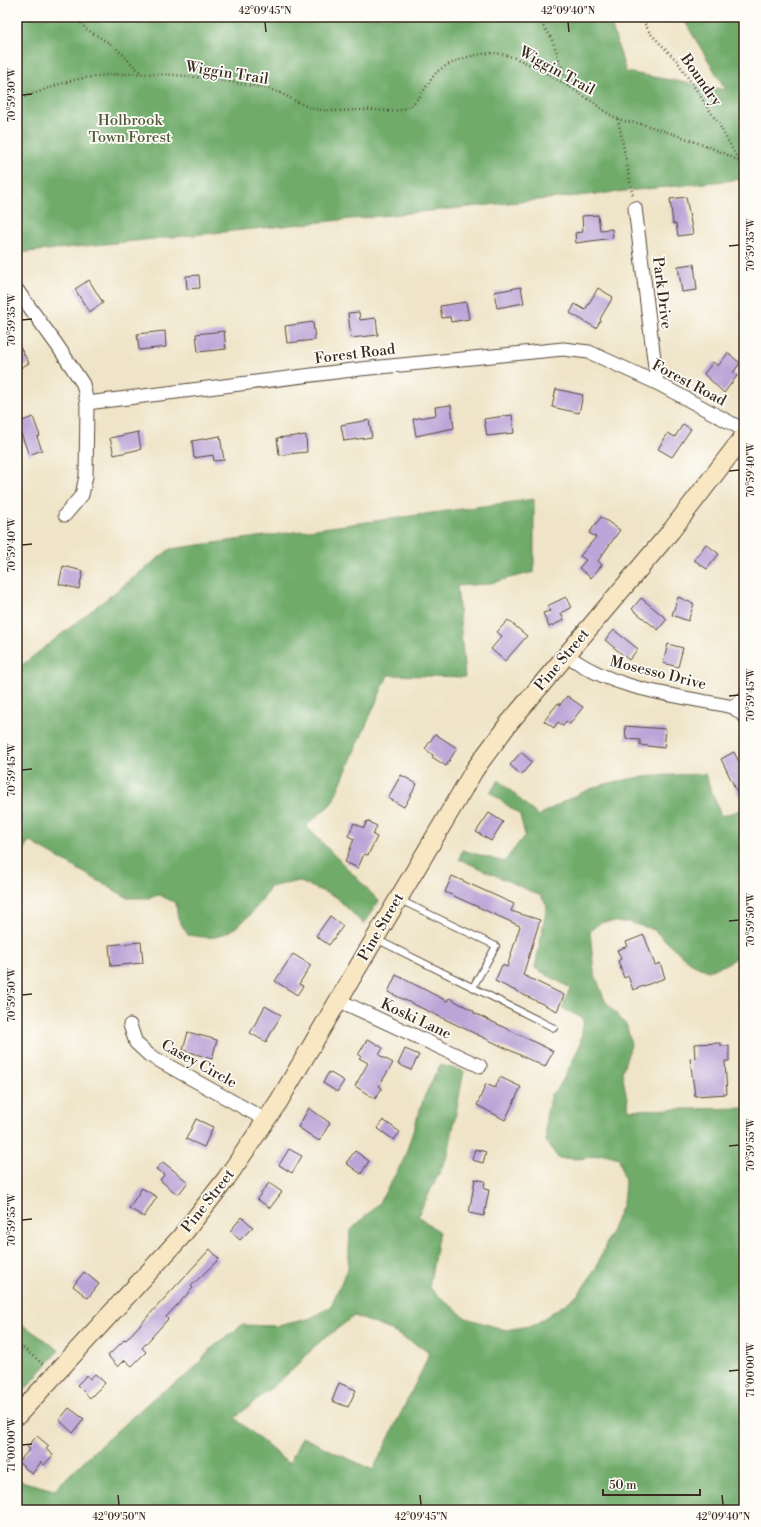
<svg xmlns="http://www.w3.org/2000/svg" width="761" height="1527" viewBox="0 0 761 1527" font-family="'Libre Bodoni',serif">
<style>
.forest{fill:#6fab6b;stroke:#556a44;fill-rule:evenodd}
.building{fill:#bba4d7}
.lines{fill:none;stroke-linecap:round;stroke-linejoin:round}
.lane-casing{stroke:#564637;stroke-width:8}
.street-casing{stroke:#564637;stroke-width:15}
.secondary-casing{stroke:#564637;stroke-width:20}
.path{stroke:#564637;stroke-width:2.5;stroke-dasharray:1 3;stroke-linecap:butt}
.lane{stroke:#fff;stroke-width:6}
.street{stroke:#fff;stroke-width:13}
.secondary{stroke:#f9e7c3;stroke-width:18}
.ticks{fill:none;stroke:#3b2a1e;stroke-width:1.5}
.labels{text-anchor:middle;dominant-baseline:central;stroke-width:3.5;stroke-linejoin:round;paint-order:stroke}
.street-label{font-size:15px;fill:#3b2a1e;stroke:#fdfcf7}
.park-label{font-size:15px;fill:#53593a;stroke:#fdfcf7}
.neatline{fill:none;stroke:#3b2a1e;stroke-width:1.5}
.ticks-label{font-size:10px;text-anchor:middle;fill:#3b2a1e}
</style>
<rect width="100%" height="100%" fill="#fdfcf7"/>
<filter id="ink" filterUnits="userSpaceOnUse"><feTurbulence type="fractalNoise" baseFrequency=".025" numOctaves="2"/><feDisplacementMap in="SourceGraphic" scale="8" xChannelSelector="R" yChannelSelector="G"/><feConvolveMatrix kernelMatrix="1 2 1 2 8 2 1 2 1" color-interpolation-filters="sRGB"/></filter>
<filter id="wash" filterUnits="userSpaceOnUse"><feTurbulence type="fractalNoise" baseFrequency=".012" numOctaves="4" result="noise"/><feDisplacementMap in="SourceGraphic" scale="16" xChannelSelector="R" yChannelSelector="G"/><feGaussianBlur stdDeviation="0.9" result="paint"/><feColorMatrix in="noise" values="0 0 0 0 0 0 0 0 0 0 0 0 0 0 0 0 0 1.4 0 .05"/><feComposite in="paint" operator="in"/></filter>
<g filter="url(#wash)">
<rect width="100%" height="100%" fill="#efe4c7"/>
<g class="forest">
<path d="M17,17H609L626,72L726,90L682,17H744V179L17,253Z"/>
<path d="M534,499V572L486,584L457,586L465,677L388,675L332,803L306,826L379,901L363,924L336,897L298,881L270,887C258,907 242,928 219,936C211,939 196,936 188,935L178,919L176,903L159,895L149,898H128L29,841L17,863V669L170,549Z"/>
<path d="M705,774L721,816L744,809V952L725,965L708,971L689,962L654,930L629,922H601L590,931L594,972L605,1001L627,1026L631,1045L622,1072L629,1110L744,1108V1510H17V1480L54,1490L94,1451L156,1396L189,1374L212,1348L242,1325L278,1326L311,1318L331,1306L348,1267L350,1231L379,1203L404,1159L424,1097L440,1065L464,1071L448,1155L418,1216L439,1232L429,1288L466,1318L506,1330L534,1325L578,1295L596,1268L623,1203L625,1182L619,1158L604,1154L579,1159L558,1158L546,1141V1117L551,1094L557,1090L564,1078L580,1045L584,1019L562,1008L570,988L535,968L547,906L541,896L459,859L462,850L504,862L525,835L520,815L490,792L499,780L538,816C561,803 584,789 610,783C640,775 674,775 705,774ZM354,1316L386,1328L429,1352L424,1366L373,1470L302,1437L289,1464L235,1418L296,1367L315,1346Z"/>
<path d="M17,1321L59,1350L17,1399Z"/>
</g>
<g id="blocks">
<g class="building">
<path d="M686,197L693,234L678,236L676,224H673L670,199Z"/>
<path d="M598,215L600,230L612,229L613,238L576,243L575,233L583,232L582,216Z"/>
<path d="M694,264L697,290L682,292L678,266Z"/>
<path d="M199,275L200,288L187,289L186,276Z"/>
<path d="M89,280L103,303L89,312L75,289Z"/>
<path d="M521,287L524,303L497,308L494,292Z"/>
<path d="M598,288L613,297L600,319L601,320L596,328L570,313L575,304L585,310Z"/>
<path d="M466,302L469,319L451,322L450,317L442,318L440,306Z"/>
<path d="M359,312L360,320L376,318L378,335L351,338L348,313Z"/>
<path d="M313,322L315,340L287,343L285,326Z"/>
<path d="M165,331L166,347L139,350L137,334Z"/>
<path d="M224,331L226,349L198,352L196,334Z"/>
<path d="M17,342L29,363L17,370Z"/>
<path d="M728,353L740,363L733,373L737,376L724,393L704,374L713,362L718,366Z"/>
<path d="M556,389L583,395L579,413L552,407Z"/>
<path d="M451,405L454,428L416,436L413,419L436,415L435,407Z"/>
<path d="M512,415L514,433L487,436L484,419Z"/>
<path d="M33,417L40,436L37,437L42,450L29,455L17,423Z"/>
<path d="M369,420L372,437L344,441L341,425Z"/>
<path d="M683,424L691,429L672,457L658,449L668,433L675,437Z"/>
<path d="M138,432L141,449L114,455L110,438Z"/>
<path d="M306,435L307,452L279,455L277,438Z"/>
<path d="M220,436L224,460L214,461L213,455L194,458L192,441Z"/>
<path d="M601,517L620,530L598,561L602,565L591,578L579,568L586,560L580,556L596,537L589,533Z"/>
<path d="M706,544L719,554L707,569L694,560Z"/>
<path d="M63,566L83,571L79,589L59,584Z"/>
<path d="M566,597L571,608L561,613L564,620L549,627L543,613L550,611L547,606Z"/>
<path d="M678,597L694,604L688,621L672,615Z"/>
<path d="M641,598L667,619L658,630L632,609Z"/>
<path d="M508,620L527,636L505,661L491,649L502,636L497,632Z"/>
<path d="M614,630L638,649L629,660L605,640Z"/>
<path d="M668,644L683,648L678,667L663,663Z"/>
<path d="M567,696L583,707L570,724L566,721L563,726L558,722L554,728L544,721L558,703L560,705Z"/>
<path d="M625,726L666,729L664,748L640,745V740L626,739Z"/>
<path d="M435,734L457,748L446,766L432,757L433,755L425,749Z"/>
<path d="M521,752L532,762L521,775L510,765Z"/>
<path d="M734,752L740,764L744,763V806L721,759Z"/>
<path d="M401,775L417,784L404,807L388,798Z"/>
<path d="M489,813L503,822L491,841L476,832Z"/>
<path d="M367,821L377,826L373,835L377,837L368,855L364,854L358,868L345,862L354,839L348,836L354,823L364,828Z"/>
<path d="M452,876L514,904L511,911L540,920L523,975L564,995L557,1011L495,981L502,965L507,967L520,926L445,892Z"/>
<path d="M330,916L343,926L329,945L316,936Z"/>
<path d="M644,935L655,965L660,963L665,978L633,990L628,976L624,978L618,961L621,959L617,950L628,946L626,942Z"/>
<path d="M141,942L143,963L111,966L109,945Z"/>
<path d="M293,954L311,965L299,984L303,986L297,995L275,981Z"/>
<path d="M396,975L447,1001L449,998L474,1011V1013L553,1051L545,1067L388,992Z"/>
<path d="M265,1006L281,1015L266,1042L250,1033Z"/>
<path d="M188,1032L217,1040L212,1059L183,1050Z"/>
<path d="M367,1040H370L383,1048L379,1055L393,1063L379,1086L382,1088L375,1099L355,1086L368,1063L359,1058L361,1056L358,1055Z"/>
<path d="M721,1043V1046H729V1061H725L727,1094L695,1096L690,1059L695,1058L694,1044Z"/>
<path d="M405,1049L419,1055L411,1070L398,1064Z"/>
<path d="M329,1072L344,1081L337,1092L323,1083Z"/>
<path d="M500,1077L521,1087L505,1120L477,1105L486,1084L495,1088Z"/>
<path d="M309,1108L330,1123L319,1141L298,1127Z"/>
<path d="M196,1119L213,1127L204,1147L186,1139Z"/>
<path d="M383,1120L400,1132L394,1140L377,1128Z"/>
<path d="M289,1149L302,1156L292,1173L279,1165Z"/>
<path d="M475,1149L486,1152L483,1163L472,1160Z"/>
<path d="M355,1151L369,1161L361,1174L346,1163Z"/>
<path d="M163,1162L188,1182L178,1195L160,1180L164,1175L156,1169Z"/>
<path d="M475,1179L485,1181L484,1189L489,1190L484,1216L469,1213Z"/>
<path d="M269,1183L282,1192L270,1208L257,1199Z"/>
<path d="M142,1188L157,1197L144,1217L129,1208Z"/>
<path d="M242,1217L253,1227L240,1240L230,1231Z"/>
<path d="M210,1249L219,1259L191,1286L193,1288L166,1317L168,1319L142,1348L146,1352L132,1366L125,1360L118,1367L108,1356L125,1339L126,1340Z"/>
<path d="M84,1272L99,1284L88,1298L73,1286Z"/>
<path d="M95,1374L105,1383L90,1398L77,1385L87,1375L90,1379Z"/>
<path d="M339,1383L356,1390L348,1407L332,1401Z"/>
<path d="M69,1408L84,1419L73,1433L59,1420Z"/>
<path d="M37,1436L49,1446L46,1449L53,1455L44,1465L41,1462L32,1474L18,1462L30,1449L27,1447Z"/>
</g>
</g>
</g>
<g filter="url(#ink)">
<use href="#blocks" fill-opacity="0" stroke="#564637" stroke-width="1"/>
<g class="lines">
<defs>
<g id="lane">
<path d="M400,900L496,946L473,987"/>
<path d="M376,939L554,1028"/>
</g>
<g id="street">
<path d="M635,208L657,383"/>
<path d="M17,290L57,345L83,384L87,403L360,369L563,349L589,352L657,383L744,430"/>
<path d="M65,515L82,495L86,476L87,403"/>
<path d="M567,655C614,691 677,695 733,707L744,716"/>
<path d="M733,707L744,698"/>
<path d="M338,1000L480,1066"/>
<path d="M130,1025L136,1043L149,1055L266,1120"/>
</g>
<path id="secondary" d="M17,1416L180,1238L226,1179L279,1101L475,769L509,723L671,531L744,436"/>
</defs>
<use href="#lane" class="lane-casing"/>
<use href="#street" class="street-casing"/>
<use href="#secondary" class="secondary-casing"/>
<g class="path">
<path d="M76,17L86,29L114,46L140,72"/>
<path d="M536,17L551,37L569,86"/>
<path d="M641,17L650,33L677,61L718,123L738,159"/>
<path d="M17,99C40,93 61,81 85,78C144,68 206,77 265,88C280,91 294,101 308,107C329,114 353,109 375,110C381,110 388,112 394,111C418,109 423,88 436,73C446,62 480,52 495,53C522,55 569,87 593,102C601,108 610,116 619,119C625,122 632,122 638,123C660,129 730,152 744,165"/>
<path d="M618,119L633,196"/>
<path d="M17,1343L44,1365"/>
</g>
<use href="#lane" class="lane"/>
<use href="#street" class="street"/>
<use href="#secondary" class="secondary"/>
</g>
</g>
<path class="ticks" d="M265,22L266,32M568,22L569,32M22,95L32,94M729,246L739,245M22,320L32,319M729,471L739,470M22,545L32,544M729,696L739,695M22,770L32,769M729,921L739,920M22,995L32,994M729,1146L739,1145M22,1220L32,1219M729,1371L739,1370M22,1445L32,1444M118,1495L119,1505M420,1495L421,1505M722,1495L723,1505"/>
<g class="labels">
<g class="street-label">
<text transform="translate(557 71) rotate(29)">Wiggin Trail</text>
<text transform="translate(227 73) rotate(9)">Wiggin Trail</text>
<text transform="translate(701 80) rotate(55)">Boundry</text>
<text transform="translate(662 293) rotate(83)">Park Drive</text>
<text transform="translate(355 354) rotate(-7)">Forest Road</text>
<text transform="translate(689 383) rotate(28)">Forest Road</text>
<text transform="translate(562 660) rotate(-50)">Pine Street</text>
<text transform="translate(658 673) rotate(14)">Mosesso Drive</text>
<text transform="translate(381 927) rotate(-60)">Pine Street</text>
<text transform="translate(416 1019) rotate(25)">Koski Lane</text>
<text transform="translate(199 1064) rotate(29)">Casey Circle</text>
<text transform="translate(208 1201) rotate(-52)">Pine Street</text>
</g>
<g class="park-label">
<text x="130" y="120">Holbrook<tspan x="130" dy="17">Town Forest</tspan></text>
</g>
</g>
<rect width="761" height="1527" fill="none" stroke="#fdfcf7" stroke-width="44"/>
<path d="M603 1489v6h97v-6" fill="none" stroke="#3b2a1e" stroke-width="2"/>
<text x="609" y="1489" font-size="12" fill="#3b2a1e" stroke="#fdfcf7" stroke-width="3" paint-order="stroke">50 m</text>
<rect x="22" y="22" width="717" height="1483" class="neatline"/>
<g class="ticks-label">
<text x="265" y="14">42°09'45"N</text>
<text x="568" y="14">42°09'40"N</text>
<text transform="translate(11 95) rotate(-90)" y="4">70°59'30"W</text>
<text transform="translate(750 245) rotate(-90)" y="4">70°59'35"W</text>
<text transform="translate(11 320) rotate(-90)" y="4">70°59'35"W</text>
<text transform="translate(750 470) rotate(-90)" y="4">70°59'40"W</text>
<text transform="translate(11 545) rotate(-90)" y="4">70°59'40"W</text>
<text transform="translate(750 695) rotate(-90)" y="4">70°59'45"W</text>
<text transform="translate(11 770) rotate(-90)" y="4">70°59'45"W</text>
<text transform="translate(750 920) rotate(-90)" y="4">70°59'50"W</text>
<text transform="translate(11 995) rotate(-90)" y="4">70°59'50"W</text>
<text transform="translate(750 1145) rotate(-90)" y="4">70°59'55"W</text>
<text transform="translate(11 1220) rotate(-90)" y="4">70°59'55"W</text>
<text transform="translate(750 1370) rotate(-90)" y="4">71°00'00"W</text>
<text transform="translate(11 1445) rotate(-90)" y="4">71°00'00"W</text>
<text x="119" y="1520">42°09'50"N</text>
<text x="421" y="1520">42°09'45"N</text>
<text x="723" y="1520">42°09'40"N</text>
</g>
</svg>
